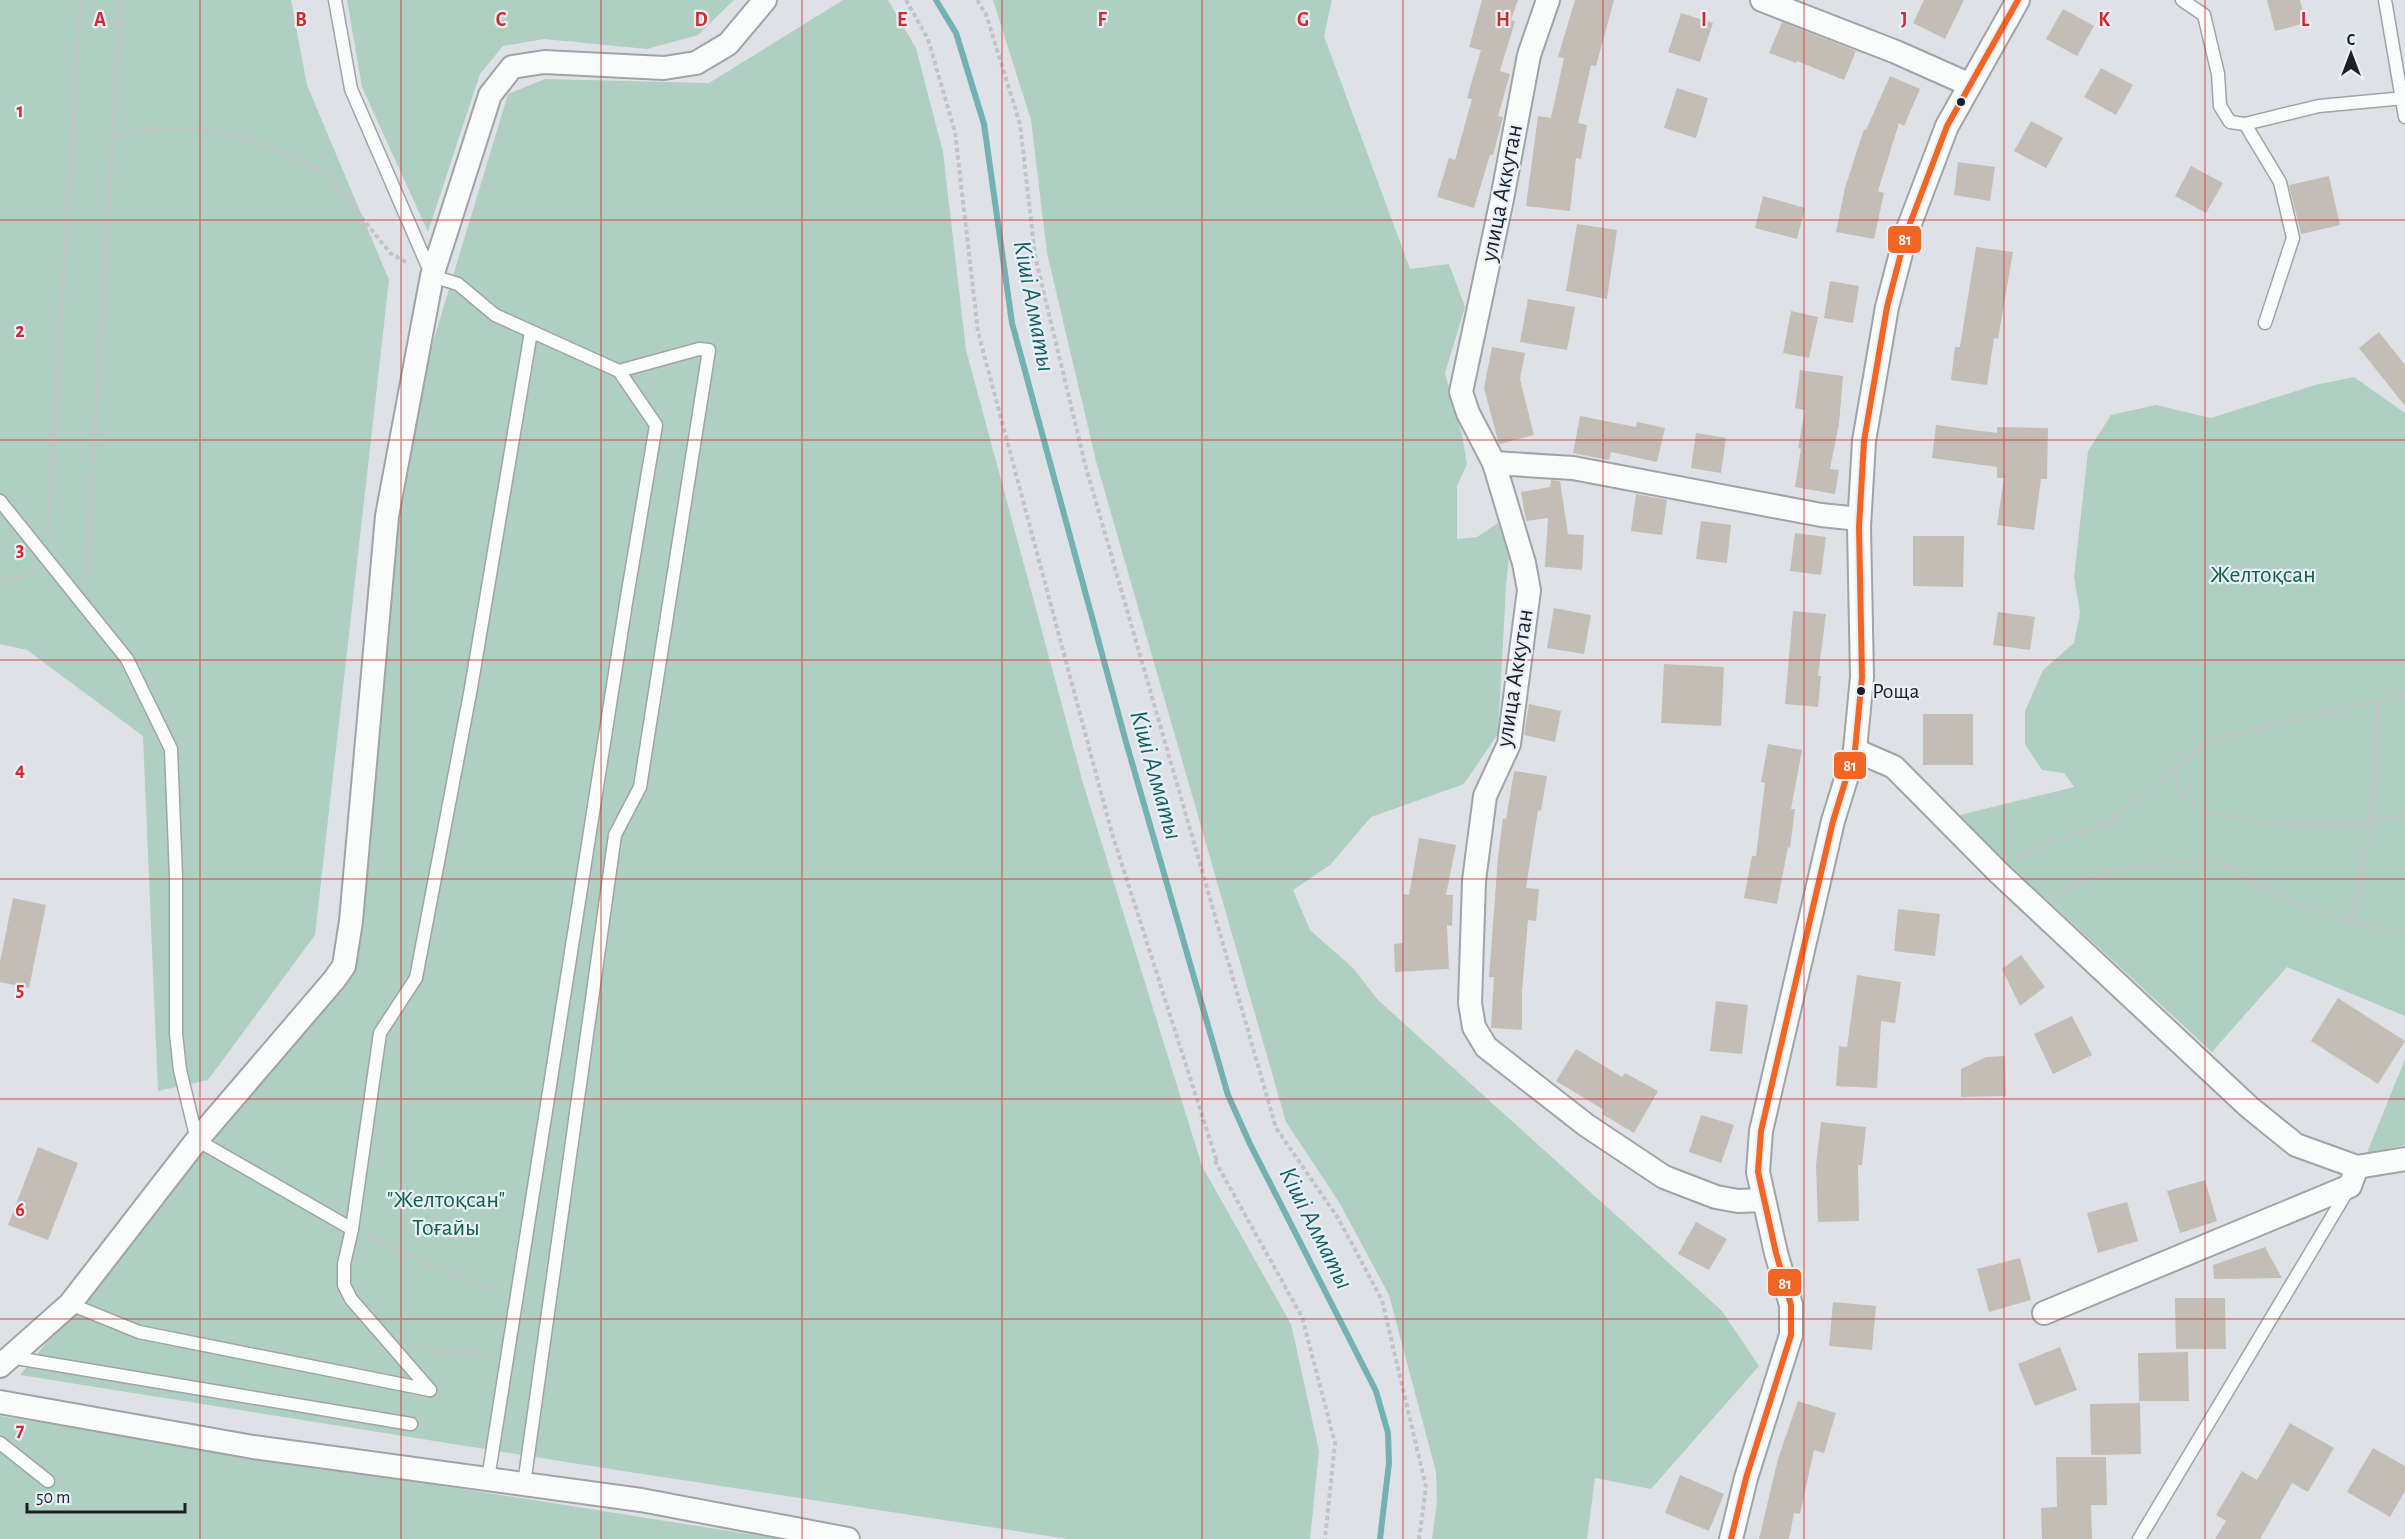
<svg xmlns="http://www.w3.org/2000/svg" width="2405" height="1539" viewBox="0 0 2405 1539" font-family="'Alegreya Sans',sans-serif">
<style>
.green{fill:#afcfc2}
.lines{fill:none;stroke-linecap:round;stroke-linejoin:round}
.stream{stroke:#74b1b2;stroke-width:6}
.building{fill:#c3bdb6}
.lane-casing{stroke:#a0a3a7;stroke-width:15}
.street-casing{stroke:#a0a3a7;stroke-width:26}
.path{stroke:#c1c3c4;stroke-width:4;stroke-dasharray:4.5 3;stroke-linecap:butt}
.lane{stroke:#fafbfb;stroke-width:12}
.street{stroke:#fafbfb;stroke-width:22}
.bus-1-casing{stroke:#e7eff8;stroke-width:10}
.bus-1{stroke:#f26522;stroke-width:6}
.grid{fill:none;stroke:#d62828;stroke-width:1.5;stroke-opacity:0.55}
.bus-dot{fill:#1d2023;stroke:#e7eff8;stroke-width:2}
.labels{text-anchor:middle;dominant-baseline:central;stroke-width:4.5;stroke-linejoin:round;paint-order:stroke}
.bus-label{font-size:22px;fill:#1d2023;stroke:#e7eff8;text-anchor:start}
.street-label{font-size:24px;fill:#1d2023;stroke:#e7eff8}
.park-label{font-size:24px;fill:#126142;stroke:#e7eff8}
.water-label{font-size:26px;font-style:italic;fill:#165e5e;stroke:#e7eff8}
.grid-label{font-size:20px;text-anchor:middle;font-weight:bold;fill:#d62828;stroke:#e7eff8;stroke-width:4.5;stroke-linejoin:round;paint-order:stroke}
.line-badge{stroke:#e7eff8;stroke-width:2}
.badge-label{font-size:16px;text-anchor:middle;font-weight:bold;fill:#fff}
</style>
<rect width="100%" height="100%" fill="#dee2e7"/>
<g class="green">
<path d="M0,0H291L307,85L389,280L315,935L208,1080L158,1091L143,736L27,650L0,644Z"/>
<path d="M347,0H734L698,35L647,49L544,39L503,46L480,74L428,232L362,87Z"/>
<path d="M843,0H888L916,48L943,152L966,350L1083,783L1202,1166L1291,1324L1319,1451L1310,1539H1068L636,1473L20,1375L350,971L372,739L410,418L508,94L545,79L709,83Z"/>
<path d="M993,0H1332L1324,36L1410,269L1449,264L1465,307L1445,373L1462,435L1467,464L1457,486V539L1477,537L1498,523L1510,546L1506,586L1498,734L1464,784L1371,817L1330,865L1293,890L1310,930L1353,968L1378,1000L1722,1311L1759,1366L1651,1489L1595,1478L1587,1539H1432L1437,1502L1436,1472L1389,1295L1339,1202L1286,1122L1096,461L1047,253L1031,120Z"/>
<path d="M2354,377L2405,413V1016L2287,967L2212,1052L1956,816L2074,787L2064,773L2042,770L2025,744V711L2043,670L2074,643L2080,613L2074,577L2088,451L2111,415L2156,405L2211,418L2315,385Z"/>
<path d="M2405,1059V1145L2367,1153Z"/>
<path d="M0,1416L780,1539H0Z"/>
</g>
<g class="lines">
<path class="stream" d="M936,0L956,33L984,124L1012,323L1126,742L1228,1095L1250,1144L1376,1391L1388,1433L1389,1463L1380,1539"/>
</g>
<g class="building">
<path d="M1482,0H1518L1511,20L1515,21L1500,71L1510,74L1498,116L1503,117L1493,155H1490L1474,208L1437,197L1449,158L1455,160L1472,99L1467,98L1481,50L1469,47Z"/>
<path d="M1575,0H1614L1596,66L1591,65L1578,123L1587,125L1581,159L1576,158L1570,211L1526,206L1538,116L1551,118L1564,58L1558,57Z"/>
<path d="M1924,0H1964L1945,39L1913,23Z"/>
<path d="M2267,0H2300L2306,23L2275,31Z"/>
<path d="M2063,9L2094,26L2077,56L2046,39Z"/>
<path d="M1681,13L1713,23L1700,62L1668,52Z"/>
<path d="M1782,22L1856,51L1844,80L1797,61L1796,63L1769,53Z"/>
<path d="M2101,68L2133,85L2116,115L2084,97Z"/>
<path d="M1890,76L1920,89L1904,126L1899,123L1878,191L1884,193L1874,239L1836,232L1845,188L1864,129L1866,130Z"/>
<path d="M1677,88L1708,98L1696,138L1664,128Z"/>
<path d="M2031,121L2063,138L2046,168L2014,151Z"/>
<path d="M1958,162L1995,167L1990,201L1954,195Z"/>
<path d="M2191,166L2223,183L2206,213L2175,196Z"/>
<path d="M2329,176L2340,225L2301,234L2289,185Z"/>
<path d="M1763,196L1805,208L1797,239L1755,228Z"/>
<path d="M1577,224L1617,230L1607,299L1566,291Z"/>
<path d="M1976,247L2013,252L1998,339L1994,338L1987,385L1951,380L1955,347H1960Z"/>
<path d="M1830,281L1859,286L1853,323L1824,318Z"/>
<path d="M1528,299L1575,307L1567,350L1520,342Z"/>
<path d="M1791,311L1818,317L1809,358L1783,353Z"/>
<path d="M2379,332L2405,365V406L2359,348Z"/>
<path d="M1492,347L1525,353L1520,379L1534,435L1500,444L1498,441L1484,388Z"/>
<path d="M1800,370L1843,376L1839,424L1830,469L1839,470L1835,494L1795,487L1801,449L1798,448L1805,410L1795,408Z"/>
<path d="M1580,416L1636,427L1637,422L1665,428L1657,462L1611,452L1609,460L1573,453Z"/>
<path d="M1936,425L1997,433V427L2048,428L2047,479H2041L2034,530L1997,525L2004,478H1997V467L1932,458Z"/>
<path d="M1696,433L1726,438L1721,473L1691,468Z"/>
<path d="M1551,480L1560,481L1568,534L1584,535L1582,570L1545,567L1548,518L1526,521L1521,492L1550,487Z"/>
<path d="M1636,494L1667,500L1662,535L1631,531Z"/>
<path d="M1701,521L1731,525L1727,563L1696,559Z"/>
<path d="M1795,533L1826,537L1821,575L1790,571Z"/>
<path d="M1913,536H1964L1963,587L1913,586Z"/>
<path d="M1554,608L1591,615L1584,654L1547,648Z"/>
<path d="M1793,611L1826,614L1818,676H1821L1818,707L1785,704Z"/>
<path d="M1998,612L2035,617L2030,650L1993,645Z"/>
<path d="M1664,664L1724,667L1721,726L1661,723Z"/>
<path d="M1529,704L1561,711L1555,742L1524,735Z"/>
<rect x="1923" y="714" width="50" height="51"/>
<path d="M1768,744L1802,750L1791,809H1795L1790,848L1788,847L1777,904L1744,898L1752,856H1756L1765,783L1761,782Z"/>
<path d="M1514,771L1547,776L1541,811L1538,810L1526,888L1539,889L1536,921L1528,920L1522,991V1030L1491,1028L1494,977H1489L1498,857L1503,818L1506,819Z"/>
<path d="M1419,838L1456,845L1446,895H1453L1452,926L1447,925L1449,969L1395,972L1394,944L1403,943V894L1409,895Z"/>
<path d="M13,898L46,905L29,988L0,982V962Z"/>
<path d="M1898,909L1940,914L1935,956L1894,951Z"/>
<path d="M2021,955L2045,987L2020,1006L2002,969Z"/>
<path d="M1857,975L1901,982L1895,1023L1881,1021L1877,1088L1836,1086L1839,1046L1847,1047Z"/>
<path d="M2338,998L2405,1041L2378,1084L2311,1041Z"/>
<path d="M1716,1001L1748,1005L1742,1054L1710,1051Z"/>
<path d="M2072,1016L2092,1055L2053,1074L2034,1034Z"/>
<path d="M1576,1049L1622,1077L1625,1073L1658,1091L1634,1133L1602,1114L1604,1110L1556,1081Z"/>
<path d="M2005,1056L2006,1096L1961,1097V1069L1986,1057Z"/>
<path d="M1701,1115L1734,1125L1721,1163L1689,1152Z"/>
<path d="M1821,1122L1866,1127L1862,1165H1858L1859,1221L1818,1222L1816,1165Z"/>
<path d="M38,1147L78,1163L48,1240L8,1225Z"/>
<path d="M2205,1180L2217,1221L2180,1233L2167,1191Z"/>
<path d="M2127,1202L2138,1241L2098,1253L2087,1213Z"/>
<path d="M1696,1222L1727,1239L1709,1270L1678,1254Z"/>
<path d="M2265,1247L2282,1278L2214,1279L2213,1265Z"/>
<path d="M2020,1258L2031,1300L1989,1312L1977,1269Z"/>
<path d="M2175,1298H2225L2226,1349H2176Z"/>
<path d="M1833,1302L1876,1306L1872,1350L1829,1346Z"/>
<path d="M2060,1347L2077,1390L2035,1406L2018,1364Z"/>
<path d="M2188,1352L2189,1401H2139L2138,1353Z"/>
<path d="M1798,1401L1836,1413L1824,1453L1814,1450L1800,1514L1794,1513L1789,1539H1759L1778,1459Z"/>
<path d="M2140,1403L2141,1454L2091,1455L2090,1404Z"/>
<path d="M2290,1423L2334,1448L2308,1492L2292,1483L2260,1539H2215L2226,1521L2216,1515L2242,1471L2257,1480Z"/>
<path d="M2373,1448L2405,1466V1491L2390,1517L2347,1492Z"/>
<path d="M2056,1457H2106L2107,1505H2091L2092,1539H2042L2041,1508L2057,1507Z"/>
<path d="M1680,1475L1724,1494L1709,1531L1665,1513Z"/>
</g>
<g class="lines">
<defs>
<g id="lane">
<path d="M335,0L351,89L432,276L458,284L495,315L619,371L656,425L626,603L488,1479"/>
<path d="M2182,0L2204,15L2218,74L2220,106L2230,122L2245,124L2319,106L2405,98"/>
<path d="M2385,0L2405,117"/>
<path d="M2245,124L2280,182L2293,238L2265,323"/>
<path d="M0,501L127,659L171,749L176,877V1034L180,1070L197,1140L352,1229"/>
<path d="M70,1304L139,1332L430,1390"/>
<path d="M10,1357L411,1424"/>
<path d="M430,1390L351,1299L344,1285V1264L352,1229L380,1033L416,978L471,688L531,332"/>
<path d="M0,1443L48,1481"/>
<path d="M524,1484L615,835L640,787L709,350L699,349L619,371"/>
<path d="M2139,1539L2348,1190"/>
</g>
<g id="street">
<path d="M1548,0L1529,55L1502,199L1461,392L1468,413L1494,463L1524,563L1529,590L1509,744L1485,796L1474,881L1470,1003L1474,1027L1486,1047L1586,1125L1664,1177L1716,1197L1738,1201L1764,1200"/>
<path d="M1762,0L1896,52L1968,84"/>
<path d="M1494,463L1573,468L1821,515L1859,519"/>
<path d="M1855,750L1894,767L1999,873L2249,1107L2296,1145L2357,1167L2405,1159"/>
<path d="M2044,1313L2350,1186L2357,1167"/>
<path d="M0,1366L70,1304L197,1140L334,980L344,966L351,921L387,516L432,276L490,95L512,67L544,62L664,68L696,63L728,44L765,0"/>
<path d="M0,1402L253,1447L641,1500L848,1539"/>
<path d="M1731,1539L1746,1478L1791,1335V1305L1776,1253L1758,1172L1761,1131L1833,821L1855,750L1862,677L1859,527L1864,441L1887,307L1906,234L1947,126L2018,0"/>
</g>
</defs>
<use href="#lane" class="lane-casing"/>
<use href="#street" class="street-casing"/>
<g class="path">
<path d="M906,0L928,39L955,132L978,332L1111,830L1216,1159H1214L1302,1317L1335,1443L1325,1539"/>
<path d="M977,0L986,14L1020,124L1035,256L1085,464L1276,1128L1338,1218L1382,1300L1426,1487L1419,1539"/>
<path d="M114,137L150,129H197L245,138L325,172L391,254L408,263"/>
<path d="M48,535L81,0"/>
<path d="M0,583L33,574L36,571"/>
<path d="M86,583L121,0"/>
<path d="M2405,695L2209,740L2176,768L2177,789L2199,811L2263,823L2334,825L2405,816"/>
<path d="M2017,861L2046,842L2101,827L2176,768"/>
<path d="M2054,898L2080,881L2123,868L2215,859L2277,897L2350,922L2405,934"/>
<path d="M2350,922L2372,821L2378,701"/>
<path d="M366,1235L501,1296"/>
<path d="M414,1348L493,1355"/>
</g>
<use href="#lane" class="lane"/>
<use href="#street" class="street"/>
<defs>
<path id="bus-1" d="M1731,1539L1746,1478L1791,1335V1305L1776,1253L1758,1172L1761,1131L1833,821L1855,750L1862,677L1859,527L1864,441L1887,307L1906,234L1947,126L2018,0"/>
</defs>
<use href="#bus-1" class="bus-1-casing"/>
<use href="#bus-1" class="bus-1"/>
</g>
<path class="grid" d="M200,0V1539M401,0V1539M601,0V1539M802,0V1539M1002,0V1539M1202,0V1539M1403,0V1539M1603,0V1539M1804,0V1539M2004,0V1539M2205,0V1539M0,220H2405M0,440H2405M0,660H2405M0,879H2405M0,1099H2405M0,1319H2405"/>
<g class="bus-dot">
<circle cx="1961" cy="102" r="5"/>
<circle cx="1861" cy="691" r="5"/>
</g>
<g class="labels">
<g class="bus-label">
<text x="1872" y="691">Роща</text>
</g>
<g class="street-label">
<text transform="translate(1502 193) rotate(-79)">улица Аккутан</text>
<text transform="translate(1515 678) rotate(-81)">улица Аккутан</text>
</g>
<g class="park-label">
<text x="2263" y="575">Желтоқсан</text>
<text x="446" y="1200">"Желтоқсан"<tspan x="446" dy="28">Тоғайы</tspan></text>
</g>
<g class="water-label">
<text transform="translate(1034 306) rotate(79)">Кіші Алматы</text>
<text transform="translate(1156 775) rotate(74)">Кіші Алматы</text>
<text transform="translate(1316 1228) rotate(63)">Кіші Алматы</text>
</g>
</g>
<g class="grid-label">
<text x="100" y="26">A</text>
<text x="301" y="26">B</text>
<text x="501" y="26">C</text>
<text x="701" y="26">D</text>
<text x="902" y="26">E</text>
<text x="1102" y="26">F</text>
<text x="1303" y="26">G</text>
<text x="1503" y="26">H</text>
<text x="1704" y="26">I</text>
<text x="1904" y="26">J</text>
<text x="2104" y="26">K</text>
<text x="2305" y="26">L</text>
<text x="20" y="117">1</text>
<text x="20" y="337">2</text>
<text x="20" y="556">3</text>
<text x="20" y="776">4</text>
<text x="20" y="996">5</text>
<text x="20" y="1216">6</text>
<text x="20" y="1436">7</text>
</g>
<g class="line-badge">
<rect x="1887" y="225" width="35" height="29" rx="6" fill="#f26522"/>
<rect x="1833" y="751" width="34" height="29" rx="6" fill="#f26522"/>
<rect x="1767" y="1268" width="35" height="29" rx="6" fill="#f26522"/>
</g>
<g class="badge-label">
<text x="1905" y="245">81</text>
<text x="1850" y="771">81</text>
<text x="1785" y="1289">81</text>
</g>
<g transform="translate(2351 54)" stroke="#e7eff8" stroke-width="4.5" paint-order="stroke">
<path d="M0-4.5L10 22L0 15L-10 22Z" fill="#1d2023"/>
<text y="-9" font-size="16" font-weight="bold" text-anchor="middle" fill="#1d2023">С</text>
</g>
<path d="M27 1503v9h158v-9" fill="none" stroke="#1d2023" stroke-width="3"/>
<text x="36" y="1503" font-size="18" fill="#1d2023" stroke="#e7eff8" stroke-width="4.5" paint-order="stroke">50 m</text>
</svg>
